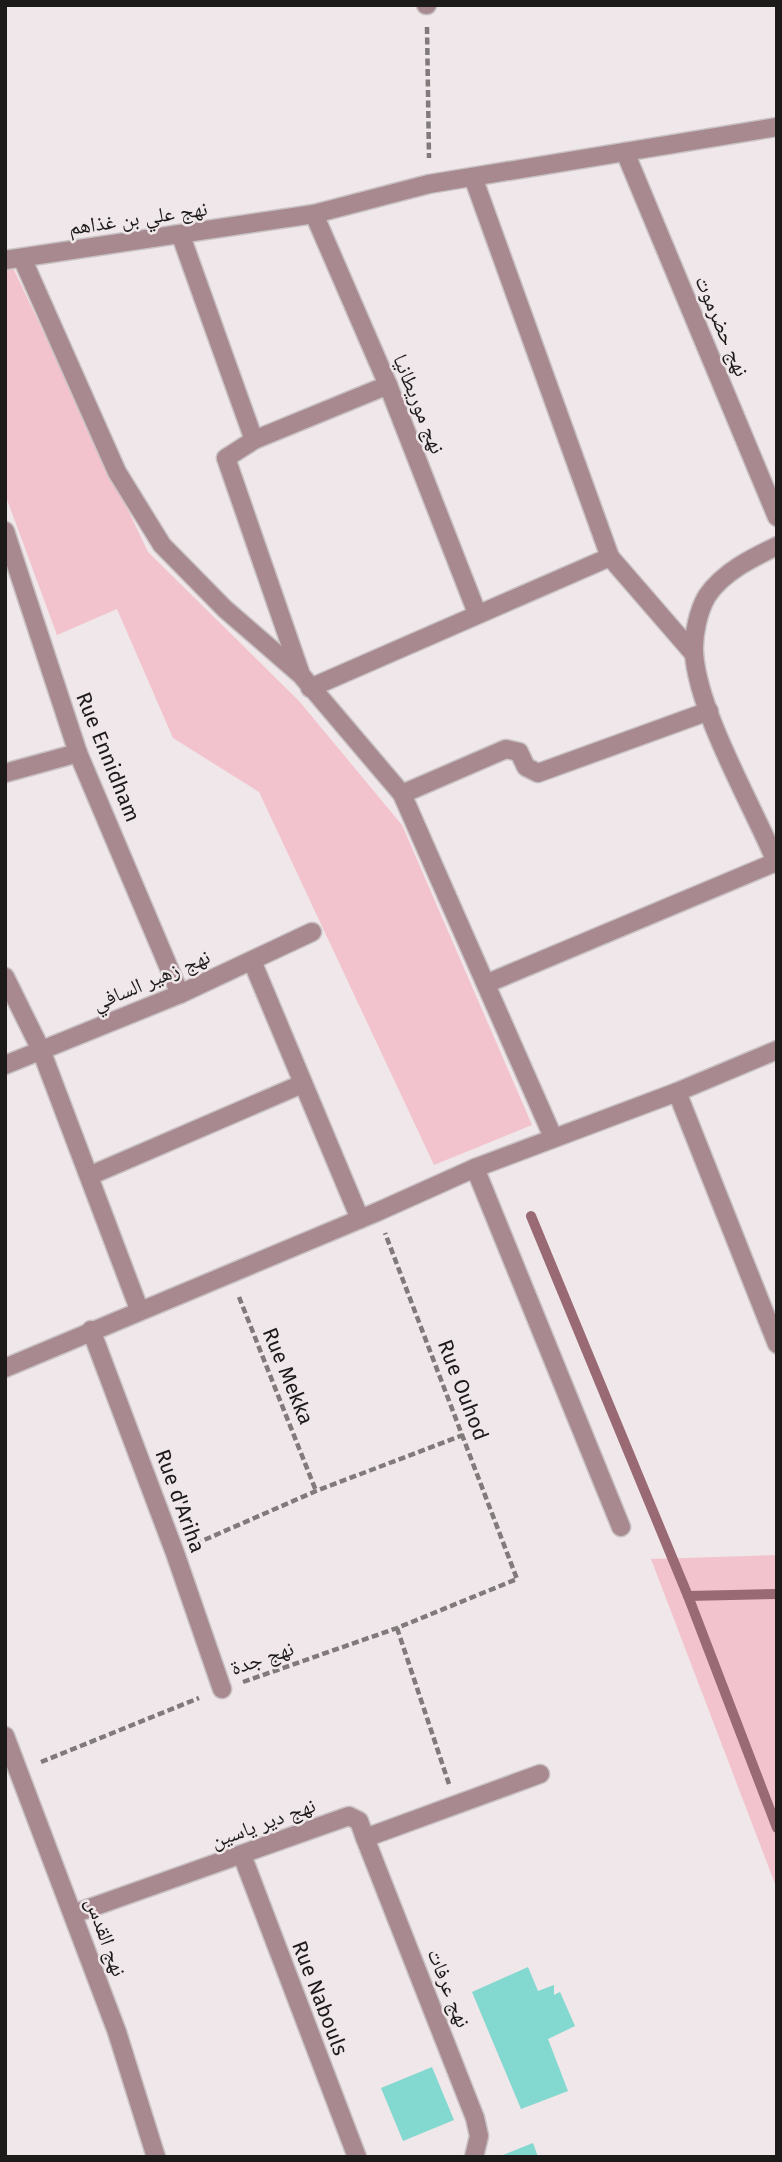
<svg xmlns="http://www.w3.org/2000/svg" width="782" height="2162" viewBox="0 0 782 2162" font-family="'Fira Sans','Noto Naskh Arabic',sans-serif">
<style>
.green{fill:#f2c3cc}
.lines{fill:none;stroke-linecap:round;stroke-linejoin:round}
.stream{stroke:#9a6a74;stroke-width:10}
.building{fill:#83d8d0}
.minor-casing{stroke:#c9c2c4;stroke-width:21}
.path{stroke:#807a7b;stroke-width:4.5;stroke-dasharray:7 3.5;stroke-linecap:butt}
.minor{stroke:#a8898f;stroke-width:18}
.labels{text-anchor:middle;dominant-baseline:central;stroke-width:5;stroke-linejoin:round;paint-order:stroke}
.street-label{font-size:21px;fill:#1d1a1a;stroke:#efe7e9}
</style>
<rect width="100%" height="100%" fill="#efe7e9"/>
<g class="green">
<path d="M5,251L148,552L299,701L402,825L532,1125L434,1165L259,792L173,738L117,609L57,635L5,494Z"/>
<path d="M777,1555V1889L651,1559Z"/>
</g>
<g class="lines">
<g class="stream">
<path d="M531,1216L688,1596L777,1828"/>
<path d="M688,1596L777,1594"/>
</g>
</g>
<g class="building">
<path d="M528,1967L538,1991L554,1985V1995L560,1992L575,2026L548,2039L568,2091L521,2109L472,1992Z"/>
<path d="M432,2067L454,2120L403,2141L381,2088Z"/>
<path d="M533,2143L538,2157H498Z"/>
</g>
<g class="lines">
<defs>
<g id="minor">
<path d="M426,5H427"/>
<path d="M625,152L777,517"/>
<path d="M473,177L610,557L694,654"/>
<path d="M314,214L388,385L477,613"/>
<path d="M181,236L254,440"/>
<path d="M22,258L117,472L162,545L225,609L301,675L402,794L553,1137"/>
<path d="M5,260L314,214L429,184L777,127"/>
<path d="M5,531L78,753L180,994"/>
<path d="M777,546C752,558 723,572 707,596C698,611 693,636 694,653C698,713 753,806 777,864"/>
<path d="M300,672L226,458L254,440L388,385"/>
<path d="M310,688L610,557"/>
<path d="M5,773L78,753"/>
<path d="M402,794L506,749L519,752L526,767L538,773L709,711"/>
<path d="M252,961L360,1219"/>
<path d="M5,977L41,1050L139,1309"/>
<path d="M488,983L776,862"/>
<path d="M5,1065L180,994L312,932"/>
<path d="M677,1092L777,1344"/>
<path d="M475,1168L621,1527"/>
<path d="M89,1176L302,1084"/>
<path d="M91,1330L175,1553L222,1689"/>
<path d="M5,1368L377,1212L475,1168L677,1092L777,1050"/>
<path d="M5,1736L117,2032L156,2157"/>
<path d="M365,1838L475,2118L479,2136L474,2157"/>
<path d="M242,1855L357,2157"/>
<path d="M73,1914L349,1816L359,1821L365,1838L540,1774"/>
</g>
</defs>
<use href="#minor" class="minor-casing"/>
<g class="path">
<path d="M427,27L429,158"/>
<path d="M239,1297L316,1491"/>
<path d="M195,1544L316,1491L463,1435"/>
<path d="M397,1628L449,1784"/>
<path d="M243,1682L397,1628L517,1579L385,1233"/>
<path d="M41,1762L199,1698"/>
</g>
<use href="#minor" class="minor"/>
</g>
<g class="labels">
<g class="street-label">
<text transform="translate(138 218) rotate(-8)">نهج علي بن غذاهم</text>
<text transform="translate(722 326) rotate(67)">نهج حضرموت</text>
<text transform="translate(419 404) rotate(68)">نهج موريطانيا</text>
<text transform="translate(108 757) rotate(68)">Rue Ennidham</text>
<text transform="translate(151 980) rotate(-23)">نهج زهير السافي</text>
<text transform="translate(288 1376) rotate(68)">Rue Mekka</text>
<text transform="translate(463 1390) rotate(69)">Rue Ouhod</text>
<text transform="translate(180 1501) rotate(70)">Rue d'Ariha</text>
<text transform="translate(262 1658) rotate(-19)">نهج جدة</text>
<text transform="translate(263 1823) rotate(-20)">نهج دير ياسين</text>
<text transform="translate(106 1937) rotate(70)">نهج القدس</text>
<text transform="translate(449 1988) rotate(68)">نهج عرفات</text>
<text transform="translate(320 1998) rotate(69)">Rue Nabouls</text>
</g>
</g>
<rect width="782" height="2162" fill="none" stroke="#1d1a1a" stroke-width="14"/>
</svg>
